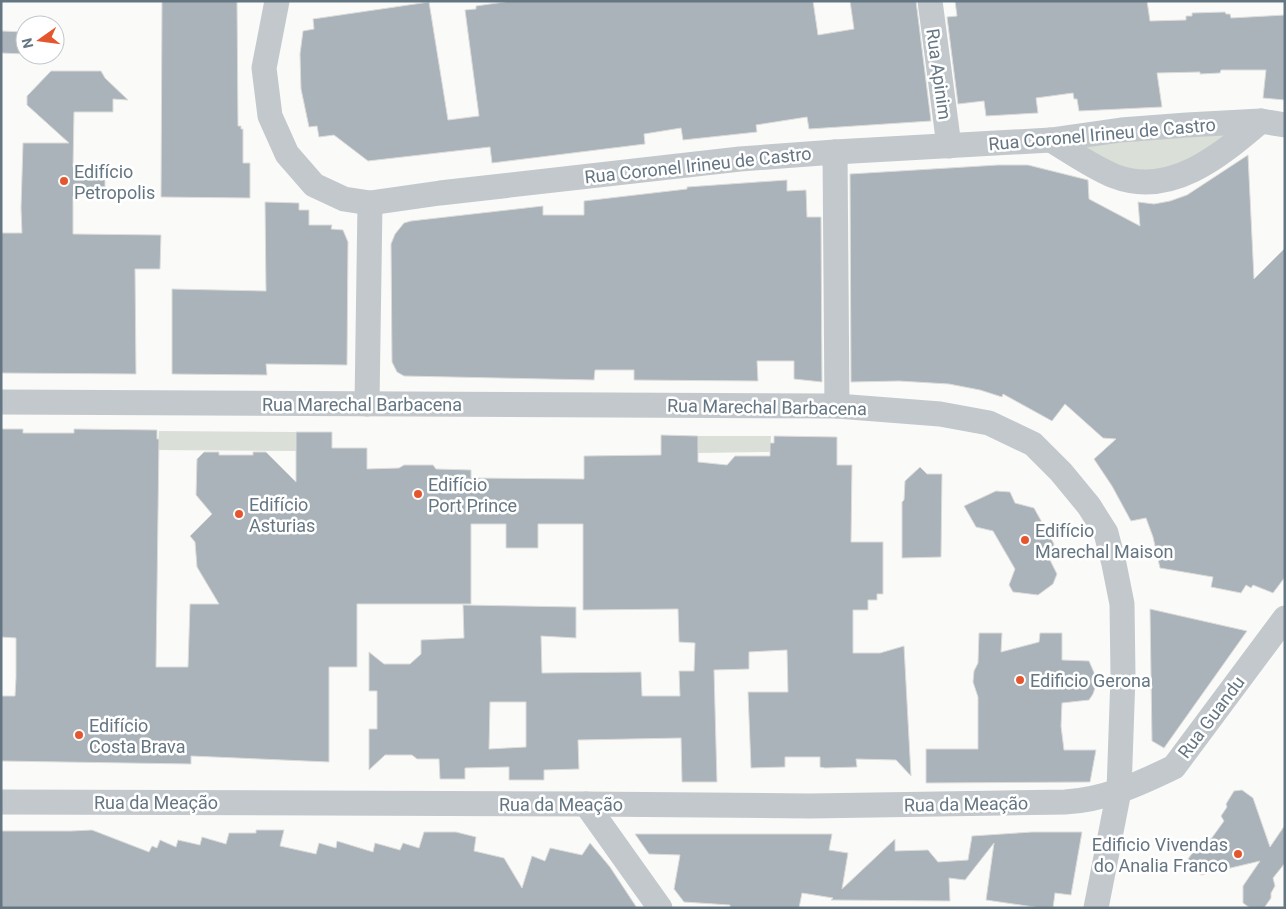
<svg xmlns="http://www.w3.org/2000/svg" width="1286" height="909" viewBox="0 0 1286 909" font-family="Roboto,sans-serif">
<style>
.green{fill:#dadfd7}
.building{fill:#aab3b9;stroke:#dcdcda;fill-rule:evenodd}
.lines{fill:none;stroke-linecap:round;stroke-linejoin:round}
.minor{stroke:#c3c8cc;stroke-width:25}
.poi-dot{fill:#e4572e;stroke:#fff;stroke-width:2}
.labels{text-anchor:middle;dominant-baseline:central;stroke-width:5;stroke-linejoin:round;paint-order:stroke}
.street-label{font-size:18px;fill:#657683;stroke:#fff}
.poi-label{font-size:18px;fill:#657683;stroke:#fff;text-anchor:start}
</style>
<rect width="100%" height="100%" fill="#fafaf8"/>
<g class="green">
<path d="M1234,134L1165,174H1136L1072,145Z"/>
<path d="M159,431L296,432V451L158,450Z"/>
<path d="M698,436H771L770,452L698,453Z"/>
</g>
<g class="building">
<path d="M162,1H237L238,126H241V129H243V163H250V198L161,197Z"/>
<path d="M511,1H813L818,35L854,29L850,1H916L931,121L809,129L807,117L756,125L757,132L683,140L681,128L644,134L645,144L492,163L490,147L368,161L334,135L319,137L317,126L309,127L301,89L300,54L303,31L314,29L313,19L429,2L448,120L479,116L465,10L476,9V6Z"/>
<path d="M955,1H1147L1150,21L1186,20V16H1192V13L1225,12L1226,14H1230L1231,18L1285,15V100L1263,98L1266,70H1221L1220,73L1200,74V72L1157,73L1162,107L1079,111L1077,99H1074L1073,93L1036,98L1038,113L986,116L984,101L958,104L947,17L957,16Z"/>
<path d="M1,31L25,32V54L1,53Z"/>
<path d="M51,71H101L105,78L128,100L113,99V112H74L73,167H105V196H73V234L161,235L160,269H135L136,374L1,373V233H22L21,208L23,143H69L27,105V96Z"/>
<path d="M1248,155L1254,279L1285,248V577L1273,593L1253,585L1251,588L1246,585L1241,593L1211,587L1213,577L1160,568L1153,537L1146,518L1131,521L1112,486L1094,459L1116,439L1103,438L1065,404L1052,421L1003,394L1002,397L980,390L949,384L899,381L851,382L850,174L998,165H1028L1088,180L1089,199L1140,226L1138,202L1154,204L1170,201L1187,195Z"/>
<path d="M787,180V191L806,190L807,217H821L822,382L794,379V361H757L758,381L634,380V370H595L594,380L404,376L397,372L392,362L391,244L395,234L404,223L411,221L543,206V215H584V201L687,189V187Z"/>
<path d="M265,202L299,203V210H309V225H332L331,229L343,230L348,242L347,365L266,364L267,375L172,374V289L266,291Z"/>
<path d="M1,429H23V433H74V429L157,430V439H159L156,667H188L190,604H219L197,567L195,542L190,536L212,514L196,495L197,459L204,452H219V455H253V452H266L296,482V432H332V448H367V469L399,468L404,465H433L436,469L471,470V478L584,479V456L661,455V435L698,436V462L727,465L735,456H770V443H774V436L837,437V465H852L851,542H883V594H877V600H868V610H853V653H880L904,646L911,776L896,760L856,759L857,767L825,768L820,767V757H785V767L751,768L748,692H788L787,650L749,652V669L714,670L717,782H682L681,738L578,740L579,769L544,770V780H509V767L465,768V779H440L439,759H417L412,755H385L369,770V729H377V691H369V652L384,664H410L421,654V640L464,638L463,605L576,607V638L541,636L542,673L641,672L642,696H680L679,671H694L695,643L679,642L678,609L583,610V524H538V548H506V524H471V604H357V667H329V762L191,756V764L1,761V696H15L16,678V638L1,637ZM490,702H526V747L489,749Z"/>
<path d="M920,467L927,474H942L941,557L902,558V502L904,500L905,481Z"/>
<path d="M996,491L1010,492L1015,503L1034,508L1054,544L1050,560L1057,574L1053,584L1038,595L1013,592L1009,585L1015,569L993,531L976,527L964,506Z"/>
<path d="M1150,609L1247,631L1164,748L1152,741Z"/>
<path d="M979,633H1002L1001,652L1039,642L1040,633H1062V660L1089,661L1096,677V685L1093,694L1089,700L1062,703L1061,726L1064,750H1096L1090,782L926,783V749H978V697L973,682L974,671L978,663Z"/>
<path d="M1242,790L1253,798L1270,847L1285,825V863L1273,878L1275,886L1271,893V898L1264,908H1250L1243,903V886L1260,861L1201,875L1190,867L1188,859L1196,848L1201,847L1206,839H1211L1224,821L1221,816L1227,807L1226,804L1234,791Z"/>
<path d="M92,830L149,852L152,846L157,848L160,840L176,847L178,840L200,845L202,837L226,844L229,833H256V830H284L280,846L316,854L319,843L336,848L337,841L373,852L375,843L400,850L403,843L419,848L424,832H456L476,837L474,851L504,858L522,888L532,856L545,861L550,848L582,855L590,843L610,867L637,908H1V831H71Z"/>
<path d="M1032,832H1082L1071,895L1055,893L1053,908H1041L986,900L994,843L965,880L949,878L950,901L831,900L833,898L802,893L799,908H730V905L684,902L674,889L680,855L649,854L635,834H832L829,850L848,853L842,889L895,839V851L928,850L938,862L968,860L972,836Z"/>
</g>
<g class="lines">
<g class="minor">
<path d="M277,1L264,68L270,116L287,154L314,185L344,199L370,203L440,193L740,159L835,152L1051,140L1121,130L1187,125L1261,121L1285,125"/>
<path d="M930,1L949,146"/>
<path d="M1051,140C1071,152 1092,167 1114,176C1171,198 1221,155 1261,121"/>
<path d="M835,152L837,406"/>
<path d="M1,402L837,406L940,414L989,423L1033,444L1061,472L1089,506L1106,533L1114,564L1122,604L1123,676L1119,791L1096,908"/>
<path d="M367,404L370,203"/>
<path d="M1,802L586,804L810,806L1065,802C1104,800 1139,784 1174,767L1285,618"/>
<path d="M586,804L660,908"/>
</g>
</g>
<g class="poi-dot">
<circle cx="64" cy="181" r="5"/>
<circle cx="418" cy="494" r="5"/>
<circle cx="239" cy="514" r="5"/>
<circle cx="1025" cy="540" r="5"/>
<circle cx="1020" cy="680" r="5"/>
<circle cx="79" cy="735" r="5"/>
<circle cx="1238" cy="854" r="5"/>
</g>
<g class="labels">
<g class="street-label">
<text transform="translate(939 74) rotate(82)">Rua Apinim</text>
<text transform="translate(1102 134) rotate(-5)">Rua Coronel Irineu de Castro</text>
<text transform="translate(698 165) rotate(-6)">Rua Coronel Irineu de Castro</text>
<text x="362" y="404">Rua Marechal Barbacena</text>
<text transform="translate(767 407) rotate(1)">Rua Marechal Barbacena</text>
<text transform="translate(1211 717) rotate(-53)">Rua Guandu</text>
<text x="156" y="802">Rua da Meação</text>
<text x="561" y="804">Rua da Meação</text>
<text transform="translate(966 804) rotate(-1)">Rua da Meação</text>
</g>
<g class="poi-label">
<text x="74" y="171">Edifício<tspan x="74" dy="21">Petropolis</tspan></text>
<text x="428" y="484">Edifício<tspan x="428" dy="21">Port Prince</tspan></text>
<text x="249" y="504">Edifício<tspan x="249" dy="21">Asturias</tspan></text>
<text x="1035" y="530">Edifício<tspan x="1035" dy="21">Marechal Maison</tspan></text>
<text x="1030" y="680">Edificio Gerona</text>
<text x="89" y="725">Edifício<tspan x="89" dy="21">Costa Brava</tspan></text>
<text x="1228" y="844" text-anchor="end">Edificio Vivendas<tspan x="1228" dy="21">do Analia Franco</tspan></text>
</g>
</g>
<rect width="1286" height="909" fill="none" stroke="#657683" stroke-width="5"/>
<g transform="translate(40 40) rotate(256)"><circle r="24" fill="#ffffff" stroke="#c1c8cd"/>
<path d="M0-4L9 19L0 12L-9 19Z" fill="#e4572e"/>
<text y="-8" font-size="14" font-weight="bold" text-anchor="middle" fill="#657683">N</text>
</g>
</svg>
